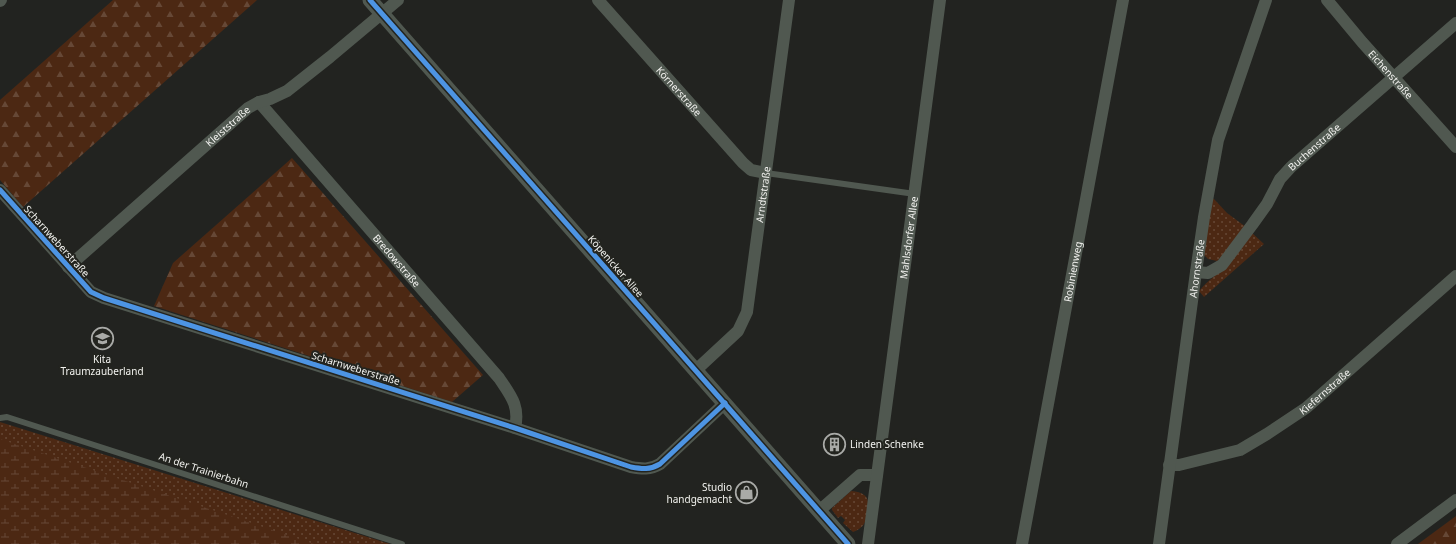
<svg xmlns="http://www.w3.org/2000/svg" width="1456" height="544" viewBox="0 0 1456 544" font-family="'Noto Sans',sans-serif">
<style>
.grass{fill:url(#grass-dots)}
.forest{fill:url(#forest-firs)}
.wetland{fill:url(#wetland-marsh)}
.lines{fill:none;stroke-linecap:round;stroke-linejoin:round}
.service{stroke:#505850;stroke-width:6}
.minor{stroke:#505850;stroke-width:12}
.tertiary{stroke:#505850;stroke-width:15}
.cycleway-casing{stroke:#23241f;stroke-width:8}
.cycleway{stroke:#4d94e3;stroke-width:5}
.labels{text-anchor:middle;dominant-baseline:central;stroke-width:4;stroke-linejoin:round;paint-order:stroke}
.street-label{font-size:10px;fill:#f2f2ef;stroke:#23241f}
.poi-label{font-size:10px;fill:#f2f2ef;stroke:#23241f}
</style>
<defs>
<pattern id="grass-dots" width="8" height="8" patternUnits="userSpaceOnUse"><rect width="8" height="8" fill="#4c2813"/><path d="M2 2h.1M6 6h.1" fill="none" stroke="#664836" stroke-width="1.8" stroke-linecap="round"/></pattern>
<pattern id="forest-firs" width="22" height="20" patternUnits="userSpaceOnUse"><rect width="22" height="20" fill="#4c2813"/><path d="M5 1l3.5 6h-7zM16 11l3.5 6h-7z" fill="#664836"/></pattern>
<pattern id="wetland-marsh" width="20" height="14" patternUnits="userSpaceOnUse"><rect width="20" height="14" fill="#4c2813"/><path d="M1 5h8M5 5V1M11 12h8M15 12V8" fill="none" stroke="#664836"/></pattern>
</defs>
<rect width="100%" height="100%" fill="#222320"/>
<g class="grass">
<path d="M1211,198L1214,199L1227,213L1246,227L1222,257L1217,261L1208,259L1204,255Z"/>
<path d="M1251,232L1264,244L1204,297L1199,291C1207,281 1218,274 1226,265C1235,255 1243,243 1251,232Z"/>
<path d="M0,422L390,544H0Z"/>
<path d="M851,491C865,492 870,497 868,511C866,522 864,528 853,532L843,523L845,520L841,516L838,518L832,510V508Z"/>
</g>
<g class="forest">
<path d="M113,0H257L23,207L0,180V100Z"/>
<path d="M292,158L483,375L452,402L154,306L173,263Z"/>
<path d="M1456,516V544H1418Z"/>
</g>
<path class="wetland" d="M0,439L314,544H0Z"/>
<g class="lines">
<g class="service">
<path d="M766,173L915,194"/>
<path d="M0,418L7,417L402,544"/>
</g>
<g class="minor">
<path id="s1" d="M598,0L743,163L751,170L766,173"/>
<path id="s2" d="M1327,0L1362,42L1456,147"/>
<path d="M0,1L1,0"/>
<path id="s3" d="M259,102L499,378C511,396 520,406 515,428"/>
<path d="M0,190L91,292L104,298L515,428L631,467C642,469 650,470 660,464L725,403"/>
<path id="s4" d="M68,267L248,108L259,102L270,99L287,91L330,57L398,0"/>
<path id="s5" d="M1196,272L1208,273L1222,265L1252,225L1267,204L1280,179L1291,167L1456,23"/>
<path id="s6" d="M696,370L738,331L747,312L789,0"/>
<path id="s7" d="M1169,465H1179L1240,450L1267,434L1306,408L1456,276"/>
<path d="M819,511L860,475H877"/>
<path id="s8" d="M868,544L940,0"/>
<path id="s9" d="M1022,544L1123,0"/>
<path id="s10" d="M1159,544L1196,272L1204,217L1218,140L1266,0"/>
<path d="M1397,544L1456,500"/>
</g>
<path class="tertiary" d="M370,0L848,544"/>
<defs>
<g id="cycleway">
<path d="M370,0L848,544"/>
<path d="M0,190L91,292L104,298L515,428L631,467C642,469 650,470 660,464L725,403"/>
</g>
</defs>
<use href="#cycleway" class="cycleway-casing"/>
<use href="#cycleway" class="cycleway"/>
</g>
<defs>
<symbol id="school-ring" viewBox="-11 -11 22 22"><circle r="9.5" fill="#23241f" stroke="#a9aaa7" stroke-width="1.5"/><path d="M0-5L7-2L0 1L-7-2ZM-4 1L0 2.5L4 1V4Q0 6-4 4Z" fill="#a9aaa7"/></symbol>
<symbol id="building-ring" viewBox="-11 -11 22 22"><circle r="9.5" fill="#23241f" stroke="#a9aaa7" stroke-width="1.5"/><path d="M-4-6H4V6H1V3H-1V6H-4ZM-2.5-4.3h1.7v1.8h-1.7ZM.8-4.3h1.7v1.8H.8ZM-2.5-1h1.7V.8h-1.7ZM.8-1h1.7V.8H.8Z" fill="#a9aaa7"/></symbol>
<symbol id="shop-ring" viewBox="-11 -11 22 22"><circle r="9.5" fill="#23241f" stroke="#a9aaa7" stroke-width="1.5"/><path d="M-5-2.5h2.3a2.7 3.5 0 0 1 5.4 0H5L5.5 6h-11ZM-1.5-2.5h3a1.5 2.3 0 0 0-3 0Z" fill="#a9aaa7"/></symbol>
</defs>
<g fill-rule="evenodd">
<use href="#school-ring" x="90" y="326" width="25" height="25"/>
<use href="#building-ring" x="822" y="432" width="25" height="25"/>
<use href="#shop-ring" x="734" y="480" width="25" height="25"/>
</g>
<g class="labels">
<g class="street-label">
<text stroke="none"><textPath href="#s2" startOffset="98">Eichenstraße</textPath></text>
<text stroke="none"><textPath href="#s1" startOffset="122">Körnerstraße</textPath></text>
<text stroke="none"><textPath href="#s4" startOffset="213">Kleiststraße</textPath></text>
<text stroke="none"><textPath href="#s5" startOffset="179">Buchenstraße</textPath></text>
<text stroke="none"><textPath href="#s6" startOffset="197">Arndtstraße</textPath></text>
<text stroke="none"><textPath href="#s8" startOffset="309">Mahlsdorfer Allee</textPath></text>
<text transform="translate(57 241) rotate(48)">Scharnweberstraße</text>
<text stroke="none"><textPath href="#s3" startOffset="210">Bredowstraße</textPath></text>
<text transform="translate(616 266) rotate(49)">Köpenicker Allee</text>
<text stroke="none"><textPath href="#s10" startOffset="278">Ahornstraße</textPath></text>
<text stroke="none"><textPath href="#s9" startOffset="277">Robinienweg</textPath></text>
<text transform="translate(356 368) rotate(17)">Scharnweberstraße</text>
<text stroke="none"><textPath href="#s7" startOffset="176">Kiefernstraße</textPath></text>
<text transform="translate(204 470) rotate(18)">An der Trainierbahn</text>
</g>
<g class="poi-label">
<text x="102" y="359">Kita<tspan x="102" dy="12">Traumzauberland</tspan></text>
<text x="850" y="444" text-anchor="start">Linden Schenke</text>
<text x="732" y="487" text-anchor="end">Studio<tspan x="732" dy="12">handgemacht</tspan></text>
</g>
</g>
</svg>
